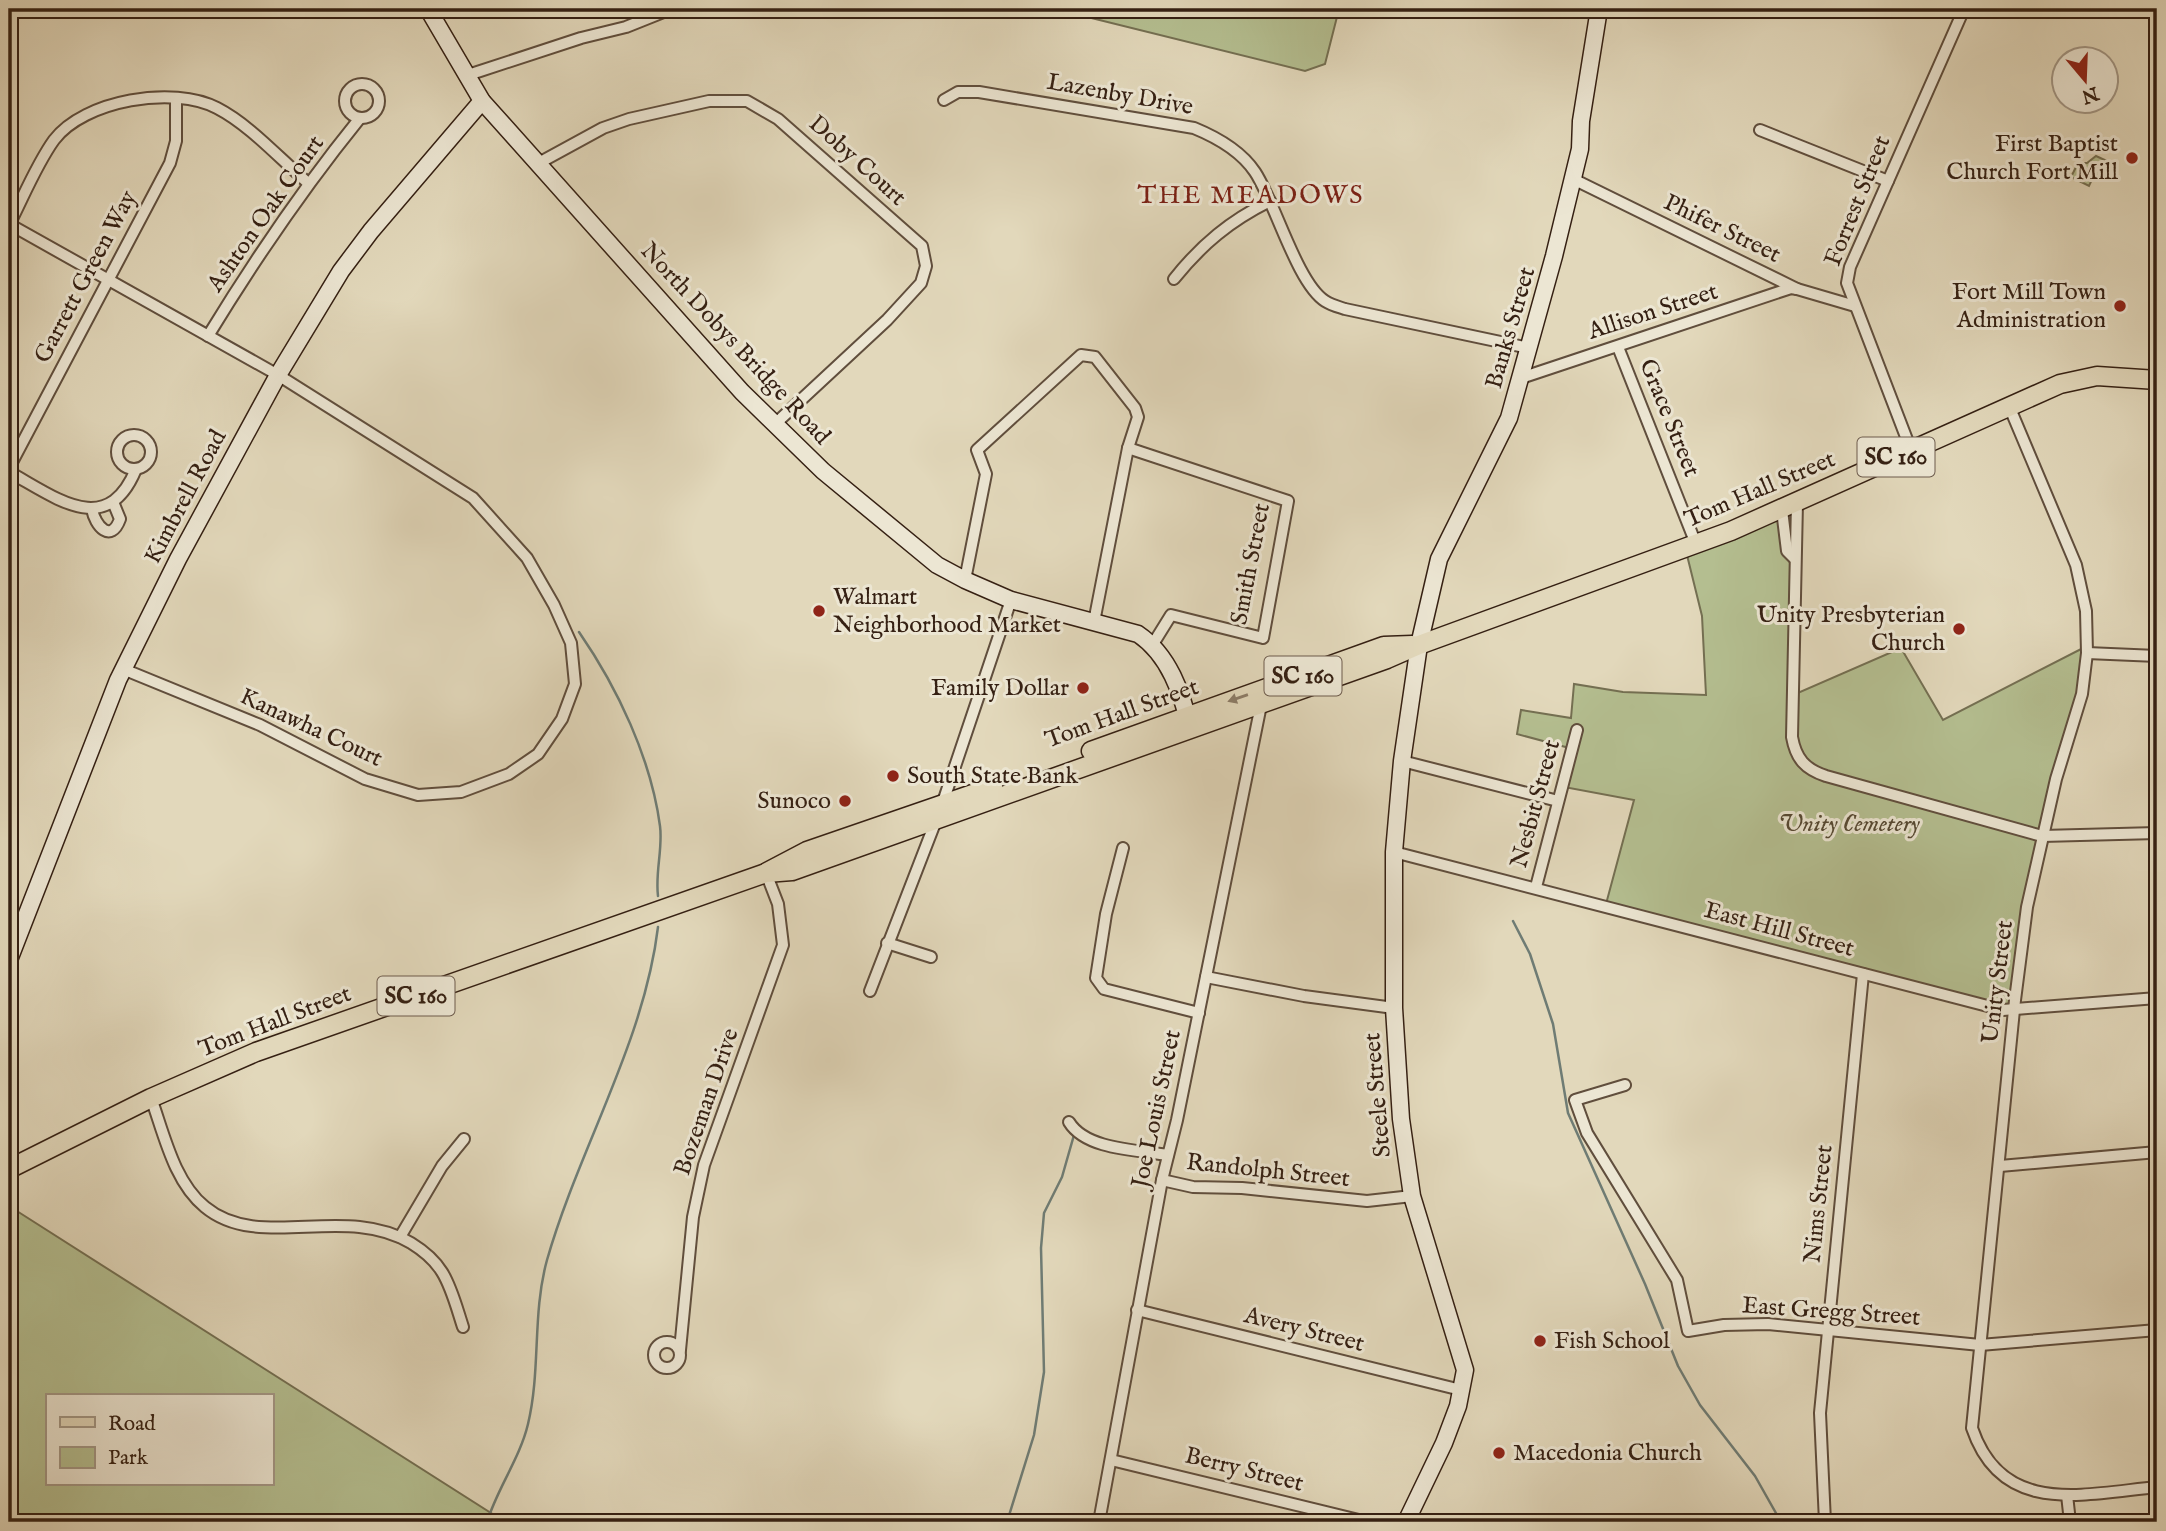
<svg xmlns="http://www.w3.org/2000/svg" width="2166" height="1531" viewBox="0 0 2166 1531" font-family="'IM FELL English',serif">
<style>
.green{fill:#b4be90;stroke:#746f52;stroke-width:2;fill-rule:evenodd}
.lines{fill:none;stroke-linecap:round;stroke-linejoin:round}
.stream{stroke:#6f7c74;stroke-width:2.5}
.street-casing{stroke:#604e3d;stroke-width:14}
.secondary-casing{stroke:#352013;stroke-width:19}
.primary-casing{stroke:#352013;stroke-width:21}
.street{stroke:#ece6d3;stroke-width:10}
.secondary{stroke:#ece6d3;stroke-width:16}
.primary{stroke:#e2d8bb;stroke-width:18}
.oneway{fill:#8c7c67}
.poi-dot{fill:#8f2418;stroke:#ece6d3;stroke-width:2.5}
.labels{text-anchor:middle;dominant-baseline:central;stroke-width:6;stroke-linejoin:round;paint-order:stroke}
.shield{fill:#ece6d3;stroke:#6c5b4d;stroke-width:2}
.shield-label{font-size:23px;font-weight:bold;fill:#352013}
.street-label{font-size:24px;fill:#352013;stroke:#ece6d3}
.poi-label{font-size:24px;fill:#352013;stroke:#ece6d3;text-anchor:end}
.park-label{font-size:24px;font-style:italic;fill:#554832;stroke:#ece6d3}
.neighbourhood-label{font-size:26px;letter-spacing:2px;fill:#7a1f14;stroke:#ece6d3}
</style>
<rect width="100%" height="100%" fill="#e2d8bb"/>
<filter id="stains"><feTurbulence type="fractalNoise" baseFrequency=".00286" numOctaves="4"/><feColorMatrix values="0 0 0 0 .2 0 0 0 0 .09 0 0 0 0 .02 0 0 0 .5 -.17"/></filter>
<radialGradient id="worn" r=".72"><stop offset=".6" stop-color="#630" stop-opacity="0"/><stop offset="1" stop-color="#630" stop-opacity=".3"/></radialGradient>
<g class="green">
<path d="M1055,9H1339L1325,64L1305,71Z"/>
<path d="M2096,156L2107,161L2099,178L2094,175L2089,186L2071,177L2078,163H2087Z"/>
<path d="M1781,513L1793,559L1791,696L1901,648L1943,720L2085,647L2083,681L2055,776L2012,1009L1606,904L1634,800L1564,787L1573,749L1517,734L1521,710L1571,718L1574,684L1623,692L1706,695L1702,616L1686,551Z"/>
<path d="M9,1206L505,1522H9ZM47,1396H271V1484H47Z"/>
</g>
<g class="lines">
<g class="stream">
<path d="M579,632C617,687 651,758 660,826C663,849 655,872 658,896"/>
<path d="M1513,921L1530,954L1553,1024L1568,1113L1645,1284L1678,1366L1700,1405L1755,1476L1781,1522"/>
<path d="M487,1522C497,1489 520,1458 528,1424C541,1370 532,1314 547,1260C579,1148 644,1043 658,927"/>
<path d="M1007,1522L1034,1435L1044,1372L1041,1248L1044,1213L1062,1177L1074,1135"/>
</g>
<defs>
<g id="street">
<path d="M465,76L581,38L626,27L671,9"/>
<circle cx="362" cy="101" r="17"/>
<path d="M944,100L958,92H979L1194,128C1216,137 1241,151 1255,172C1275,202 1297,283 1325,301C1331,305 1339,307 1345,309L1529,348"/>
<path d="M1760,130L1888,181"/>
<path d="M537,164L603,128L629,119L709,101H747L778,119L922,246L926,266L921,283L887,320L775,424"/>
<path d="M1573,179L1797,289L1855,306"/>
<path d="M9,224L278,375L473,498L527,558L554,605L571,643L575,684L562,719L538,754L509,774L461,792L418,795L365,779L260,725L123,669"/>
<path d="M9,225C23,198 36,165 54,140C84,100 174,85 217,108C250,125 280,159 308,183"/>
<path d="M1174,279C1202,244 1230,221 1270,201"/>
<path d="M208,336C255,259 304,187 360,118"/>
<path d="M1618,347L1696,544"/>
<path d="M1521,378L1791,288L1797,289"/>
<path d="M2009,406L2076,565L2086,611L2087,653L2082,694L2056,779L2027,907L2015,1000L1972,1428C2002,1517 2084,1494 2157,1487"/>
<circle cx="134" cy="452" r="17"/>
<path d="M1128,448L1288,501L1263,638L1171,615L1153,644"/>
<path d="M1911,450L1847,283L1850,267L1964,9"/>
<path d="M9,468L170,163L176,141V99"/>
<path d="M9,472C55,497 107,540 136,469"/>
<path d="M1797,503L1792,737C1796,759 1805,769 1826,776L2042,836L2157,833"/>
<path d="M92,509C95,526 111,544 120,519L113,502"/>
<path d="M1782,510L1787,551L1795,559"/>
<path d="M965,580L986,474L977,450L1081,355L1095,357L1135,408L1138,417L1128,448L1094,622"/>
<path d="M2087,653L2157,656"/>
<path d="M1402,761L1558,801"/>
<path d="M1123,848L1106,914L1096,978L1104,989L1199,1013"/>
<path d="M1394,852L2003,1010L2157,998"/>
<path d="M1536,887L1577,730"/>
<path d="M887,943L931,957"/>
<path d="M1206,977L1304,996L1394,1008"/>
<path d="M870,991L942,805L1011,600"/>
<path d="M1625,1085L1575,1100L1587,1133L1677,1280L1688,1331L1724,1325L1768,1324L1980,1345L2157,1330"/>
<path d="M151,1098C164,1134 174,1182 205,1207C259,1252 344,1203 411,1243C424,1251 434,1259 442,1272C452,1288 457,1309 463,1327"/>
<path d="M1069,1122C1086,1150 1138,1150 1168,1155"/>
<path d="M2000,1166L2157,1152"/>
<path d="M1162,1180L1193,1187L1242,1188L1367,1201L1412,1196"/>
<path d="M400,1237L442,1166L464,1139"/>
<path d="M1137,1310L1461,1390"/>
<circle cx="667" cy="1355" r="13"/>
<path d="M680,1350L693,1217L704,1165L783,945L778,904L766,873"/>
<path d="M1111,1460L1367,1522"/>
<path d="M2067,1495L2070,1522"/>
<path d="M1099,1522L1162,1180L1177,1120L1261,705"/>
<path d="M1825,1522L1820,1413L1863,974"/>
</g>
<g id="secondary">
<path d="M428,9L482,101L742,392L823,471L937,565L965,580L1011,600L1138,634C1169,655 1182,693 1190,728"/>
<path d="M9,960L118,680L178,559L278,375L341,271L371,231L482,101"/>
<path d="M1406,1522L1444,1443L1458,1406L1465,1370L1412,1196L1401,1119L1394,1008V852L1402,761L1419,645L1439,559L1509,418L1554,256L1580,149L1581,121L1599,9"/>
</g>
<g id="primary">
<path d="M1091,751L1384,646L1412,645"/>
<path d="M767,872L807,851L993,787"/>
<path d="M9,1169L151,1098L256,1052L766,873L792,871L1387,659L1419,645L1731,531L2060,384L2097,376L2157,380"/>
</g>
</defs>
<use href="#street" class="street-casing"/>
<use href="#secondary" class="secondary-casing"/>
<use href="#primary" class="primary-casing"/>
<use href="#street" class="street"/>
<use href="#secondary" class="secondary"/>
<use href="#primary" class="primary"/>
</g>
<defs><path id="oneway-solid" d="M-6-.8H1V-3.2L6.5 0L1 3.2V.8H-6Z" transform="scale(1.75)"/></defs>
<use class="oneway" href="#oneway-solid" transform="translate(1238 698) rotate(161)"/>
<g class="poi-dot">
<circle cx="2132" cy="158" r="7"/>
<circle cx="2120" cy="306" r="7"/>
<circle cx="819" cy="611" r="7"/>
<circle cx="1959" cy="629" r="7"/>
<circle cx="1083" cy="688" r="7"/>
<circle cx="893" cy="776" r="7"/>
<circle cx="845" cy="801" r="7"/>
<circle cx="1540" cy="1341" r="7"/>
<circle cx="1499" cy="1453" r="7"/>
</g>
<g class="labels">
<g class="shield">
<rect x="1857.5" y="437.5" width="77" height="39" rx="5"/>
<rect x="1264.5" y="656.5" width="77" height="39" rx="5"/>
<rect x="377.5" y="976.5" width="77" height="39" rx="5"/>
</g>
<g class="shield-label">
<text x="1896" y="457">SC 160</text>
<text x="1303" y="676">SC 160</text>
<text x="416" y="996">SC 160</text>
</g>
<g class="street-label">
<text transform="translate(1120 95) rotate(10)">Lazenby Drive</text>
<text transform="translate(857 161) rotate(42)">Doby Court</text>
<text transform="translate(1858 201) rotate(-68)">Forrest Street</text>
<text transform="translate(266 214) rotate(-55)">Ashton Oak Court</text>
<text transform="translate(1722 229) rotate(26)">Phifer Street</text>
<text transform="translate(86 277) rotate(-62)">Garrett Green Way</text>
<text transform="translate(1653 312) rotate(-18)">Allison Street</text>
<text transform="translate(1511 328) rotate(-74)">Banks Street</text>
<text transform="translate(735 344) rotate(47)">North Dobys Bridge Road</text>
<text transform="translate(1669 418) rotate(68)">Grace Street</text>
<text transform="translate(1760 490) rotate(-23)">Tom Hall Street</text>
<text transform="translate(186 497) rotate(-62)">Kimbrell Road</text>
<text transform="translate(1251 564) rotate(-79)">Smith Street</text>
<text transform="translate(1122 714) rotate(-20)">Tom Hall Street</text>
<text transform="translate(311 728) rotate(25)">Kanawha Court</text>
<text transform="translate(1536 804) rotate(-75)">Nesbit Street</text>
<text transform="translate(1779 930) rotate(15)">East Hill Street</text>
<text transform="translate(1998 982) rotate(-83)">Unity Street</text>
<text transform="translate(275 1022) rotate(-21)">Tom Hall Street</text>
<text transform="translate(1378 1095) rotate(-95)">Steele Street</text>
<text transform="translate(707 1102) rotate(-71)">Bozeman Drive</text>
<text transform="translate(1157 1109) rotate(-78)">Joe Louis Street</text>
<text transform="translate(1268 1171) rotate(6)">Randolph Street</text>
<text transform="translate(1819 1204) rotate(-84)">Nims Street</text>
<text transform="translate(1831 1312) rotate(4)">East Gregg Street</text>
<text transform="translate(1304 1330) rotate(14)">Avery Street</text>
<text transform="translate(1244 1470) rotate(14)">Berry Street</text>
</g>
<g class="poi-label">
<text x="2118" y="144">First Baptist<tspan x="2118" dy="28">Church Fort Mill</tspan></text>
<text x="2106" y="292">Fort Mill Town<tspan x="2106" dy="28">Administration</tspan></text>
<text x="833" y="597" text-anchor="start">Walmart<tspan x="833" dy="28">Neighborhood Market</tspan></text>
<text x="1945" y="615">Unity Presbyterian<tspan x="1945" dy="28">Church</tspan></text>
<text x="1069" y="688">Family Dollar</text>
<text x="907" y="776" text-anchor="start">South State Bank</text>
<text x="831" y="801">Sunoco</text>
<text x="1554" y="1341" text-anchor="start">Fish School</text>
<text x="1513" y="1453" text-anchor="start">Macedonia Church</text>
</g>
<g class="park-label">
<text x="1849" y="824">Unity Cemetery</text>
</g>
<g class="neighbourhood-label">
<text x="1251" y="195">THE MEADOWS</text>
</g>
</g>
<rect width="2166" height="1531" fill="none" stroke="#e2d8bb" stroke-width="35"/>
<rect x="10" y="10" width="2145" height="1510" fill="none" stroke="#352013" stroke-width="3.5"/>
<rect x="18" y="18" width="2131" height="1496" fill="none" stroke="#352013" stroke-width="2"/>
<rect x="46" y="1394" width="228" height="91" fill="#ece6d3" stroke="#a39786" stroke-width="2"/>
<rect x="60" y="1417" width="35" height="10" fill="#e2d8bb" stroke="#a39786" stroke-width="2"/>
<text x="108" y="1430" font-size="21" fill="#352013">Road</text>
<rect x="60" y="1447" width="35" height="21" fill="#b4be90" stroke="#a39786" stroke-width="2"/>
<text x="108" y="1464" font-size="21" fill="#352013">Park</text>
<g transform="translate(2085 80) rotate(161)"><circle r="33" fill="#ece6d3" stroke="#a39786" stroke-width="2"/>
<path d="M0-5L12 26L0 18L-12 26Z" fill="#8f2418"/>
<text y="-10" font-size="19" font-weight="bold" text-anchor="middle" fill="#352013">N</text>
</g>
<rect width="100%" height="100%" filter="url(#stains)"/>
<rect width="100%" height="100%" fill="url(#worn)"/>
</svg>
